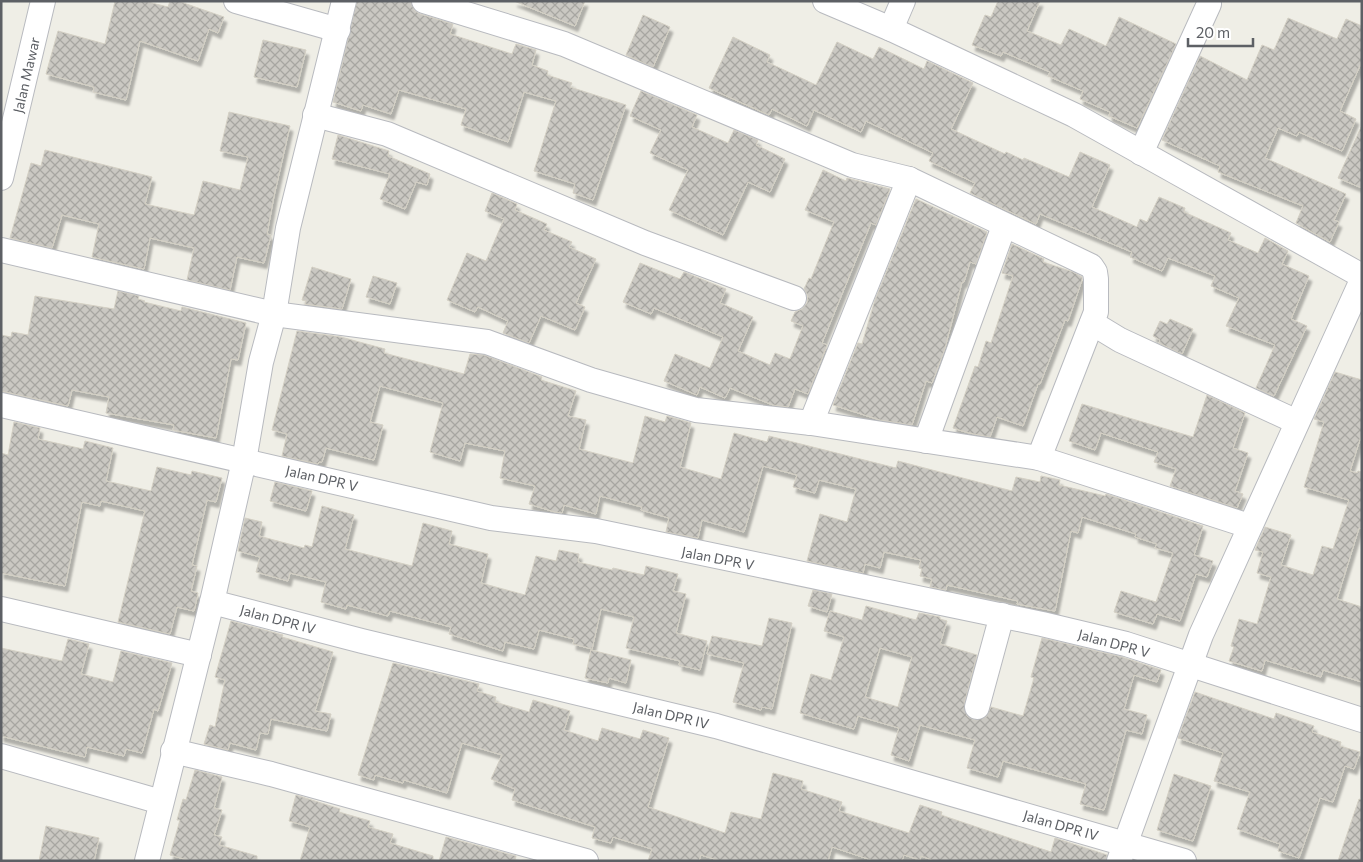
<svg xmlns="http://www.w3.org/2000/svg" width="1363" height="862" viewBox="0 0 1363 862" font-family="Commissioner,sans-serif">
<style>
.building{fill:url(#building-cross-hatch);stroke:#d4d0c4;fill-rule:evenodd;filter:url(#shadow)}
.lines{fill:none;stroke-linecap:round;stroke-linejoin:round}
.minor-casing{stroke:#b8babf;stroke-width:26}
.minor{stroke:#fff;stroke-width:24}
.labels{text-anchor:middle;dominant-baseline:central;stroke-width:4.5;stroke-linejoin:round;paint-order:stroke}
.street-label{font-size:14px;fill:#5d6065;stroke:#fff}
</style>
<defs>
<pattern id="building-cross-hatch" width="8" height="8" patternUnits="userSpaceOnUse" patternTransform="scale(1.25)"><rect width="8" height="8" fill="#cac8c2"/><path d="M0 0l8 8M0 8l8-8" fill="none" stroke="#a7a6a1"/></pattern>
<filter id="shadow"><feDropShadow dx="3" dy="5.5" stdDeviation="1" flood-color="#0004"/></filter>
</defs>
<rect width="100%" height="100%" fill="#efeee6"/>
<g class="building">
<path d="M115,1H144L168,7L170,1H178L224,17L218,33L209,29L198,61L140,41L126,100L93,92L94,87L46,74L58,31L105,44Z"/>
<path d="M357,1H411L414,10L420,14L453,24L450,34L512,54L516,44L536,50L532,65L548,71L547,75L572,83L570,87L626,105L593,200L573,193L575,184L534,171L556,101L524,92L508,142L461,125L466,109L399,90L391,114L363,105L361,111L333,102Z"/>
<path d="M514,1H585L575,26Z"/>
<path d="M998,1H1040L1027,31L1061,45L1069,29L1106,46L1119,17L1176,44L1137,128L1109,116L1110,112L1080,99L1083,91L1048,76L1050,72L1003,52L1001,56L972,45L985,15L991,17Z"/>
<path d="M643,15L670,27L653,67L626,55Z"/>
<path d="M1288,18L1337,39L1346,19L1362,26V61L1340,111L1356,119L1342,151L1299,132L1297,136L1278,128L1265,158L1346,194L1334,220L1339,222L1330,242L1296,223L1303,206L1218,172L1220,166L1162,140L1200,56L1247,80L1262,45L1274,50Z"/>
<path d="M733,37L770,55L767,62L816,85L837,42L873,59L879,47L924,69L927,61L973,83L951,129L1005,154L1006,152L1023,160L1024,158L1069,177L1080,152L1110,165L1092,207L1137,227L1140,219L1147,222L1159,197L1185,208L1184,212L1231,233L1228,240L1258,253L1265,238L1288,251L1282,264L1309,276L1291,319L1307,326L1274,396L1256,388L1275,345L1226,326L1239,298L1211,286L1215,276L1168,258L1162,271L1130,257L1132,252L1040,214L1036,224L970,193L975,183L929,161L933,153L866,121L861,132L814,110L807,126L772,109L769,115L709,88Z"/>
<path d="M263,40L306,50L297,87L254,77Z"/>
<path d="M641,91L697,115L692,127L728,143L734,130L758,140L756,145L785,159L770,192L748,182L723,235L669,210L688,170L650,153L661,130L630,116Z"/>
<path d="M229,112L290,126L274,196L267,234L271,235L264,263L237,257L230,290L187,280L194,248L150,238L144,269L92,257L99,224L62,215L52,248L10,238L31,163L41,166L45,150L152,177L145,204L194,215L203,181L240,190L248,157L220,151Z"/>
<path d="M1362,125V188L1338,178Z"/>
<path d="M338,135L389,151L388,156L430,174L427,185L416,182L405,209L380,199L390,174L332,159Z"/>
<path d="M823,170L846,181L847,178L890,189L876,225L871,223L822,343L827,345L808,394L795,389L788,407L773,405L730,388L725,398L700,387L697,395L664,381L675,354L710,368L723,337L654,308L651,314L623,302L640,263L680,279L684,272L726,289L720,303L753,317L738,351L770,365L775,353L790,359L803,326L791,321L795,312L802,309L807,303L808,296L804,289L809,278L811,279L834,222L805,210Z"/>
<path d="M492,193L517,204L515,210L547,224L544,230L572,242L569,247L596,259L576,303L585,307L575,330L541,316L529,343L503,333L508,321L478,307L475,312L447,300L467,253L486,261L504,219L485,211Z"/>
<path d="M916,199L987,232L976,264L970,262L964,282H962L945,348L932,383L926,381L912,425L880,420L833,405L858,343L862,344L875,300Z"/>
<path d="M1012,244L1044,259L1043,262L1073,272L1082,277V280L1068,321L1065,320L1040,384H1038L1023,426L997,417L990,437L969,433L953,428L975,366L978,367L986,341L991,343L1013,276L1002,273Z"/>
<path d="M312,267L351,279L342,309L305,304L306,301L302,300Z"/>
<path d="M373,276L397,283L390,304L366,297Z"/>
<path d="M118,291L139,296L138,299L145,301L144,302L181,311L182,307L246,323L238,360L231,359L216,438L173,430L174,425L106,413L109,397L72,390L68,406L1,391V335L11,337L12,332L28,335L35,296L114,309Z"/>
<path d="M1170,319L1193,329L1182,354L1159,343L1160,340L1153,336L1160,321L1167,324Z"/>
<path d="M297,331L341,337L385,349L384,353L464,374L470,354L484,355L542,377L541,380L576,391L568,416L586,420L579,449L633,463L645,416L665,422L667,416L691,423L680,467L721,479L734,433L767,442L769,436L896,468L898,461L1012,491L1016,477L1040,482L1041,476L1060,480L1059,485L1105,496L1106,494L1203,526L1194,555L1213,561L1207,577L1196,574L1180,621L1157,614L1153,624L1114,612L1121,591L1156,602L1173,553L1155,548L1157,544L1135,537L1136,534L1082,517L1078,533L1071,531L1055,611L1017,604L1018,601L947,585L946,590L930,587L932,579L920,576L922,569L919,568L921,560L884,552L880,568L865,564L863,573L807,561L820,514L847,522L856,489L819,480L815,493L793,487L797,475L763,466L744,532L702,520L698,538L666,532L669,518L641,510L642,507L600,496L596,514L564,505L562,513L555,512L529,504L535,486L500,478L505,451L465,443L460,461L430,452L443,403L380,386L370,422L383,425L374,460L326,448L322,462H319L318,464L282,456L287,434L272,430Z"/>
<path d="M1335,372L1362,380V433L1350,471L1357,473L1358,471L1362,472V529L1359,528L1337,599L1362,607V682L1323,670L1321,677L1265,660L1262,671L1229,661L1234,647L1231,646L1239,619L1257,624L1271,577L1257,573L1263,552L1255,550L1265,527L1291,535L1281,565L1313,575L1322,546L1333,549L1349,500L1304,487L1324,422L1314,419Z"/>
<path d="M1207,395L1245,413L1233,448L1248,453L1235,491L1243,494L1237,508L1170,486L1176,469L1154,462L1158,452L1101,433L1095,450L1069,441L1082,404L1193,437Z"/>
<path d="M14,422L40,428L38,439L83,449L85,441L113,448L106,481L151,491L157,467L191,475L192,471L222,478L216,502L207,500L192,565L197,566L191,591L198,593L194,611L177,607L170,634L118,622L145,511L101,501L100,506L82,502L65,586L1,573V453L8,455Z"/>
<path d="M275,482L312,491L306,511L270,501Z"/>
<path d="M322,506L354,515L345,549L412,566L423,523L452,531L449,544L488,554L481,583L525,595L536,556L556,561L559,550L579,554L578,562L612,570L613,568L644,575L646,566L678,574L673,591L686,594L676,633L707,641L700,670L679,665L680,661L626,648L634,617L601,609L592,649L573,644L574,639L539,630L534,649L505,642L503,651L449,634L451,627L390,611L388,616L347,605L346,609L321,602L326,582L290,573L288,581L256,572L260,557L238,551L245,518L262,522L259,536L304,548L305,545L312,547Z"/>
<path d="M813,590L832,594L827,612L808,606Z"/>
<path d="M866,606L916,620L919,613L940,617V619L947,621L940,644L977,655L964,704L967,716L974,720L986,717L991,707L1023,716L1034,678L1031,677L1042,638L1122,657L1161,670L1157,682L1134,675L1124,709L1147,715L1142,734L1126,730L1104,810L1080,804L1086,784L1003,761L998,777L967,768L975,740L920,725L909,761L891,755L899,728L858,716L854,729L800,713L811,674L831,680L844,637L824,631L830,611L862,620ZM880,648L912,657L898,707L865,697Z"/>
<path d="M769,618L792,623L772,709L762,707L761,710L733,702L744,663L707,654L712,636L762,646Z"/>
<path d="M231,621L283,635L282,637L333,652L315,711L331,714L327,731L271,719L268,734L260,733L256,750L230,743L228,750L204,744L210,725L215,727L225,680L215,677Z"/>
<path d="M68,639L89,644L81,674L113,682L121,651L172,663L158,711L154,709L142,753L126,749L124,756L87,747L85,757L1,736V648L62,661Z"/>
<path d="M591,650L631,660L626,683L609,678L608,683L585,678Z"/>
<path d="M393,663L479,684L477,691L496,697L495,702L529,712L533,700L570,711L564,730L598,741L602,728L640,739L643,730L669,738L648,807L725,833L731,812L761,819L773,773L803,781L801,789L842,802L839,811L909,833L920,805L942,812L941,815L1051,852L1055,838L1061,840L1107,855L1106,861H935L921,856L920,860L904,855L902,861H874L832,847L828,861H721L701,855L699,861H648L652,849L613,837L611,843L592,838L595,827L512,800L515,789L491,779L502,755L462,743L447,793L404,780L403,783L375,775L374,780L358,775Z"/>
<path d="M1195,692L1274,719L1276,713L1314,726L1312,732L1341,742L1340,746L1360,752L1354,769L1345,766L1333,802L1320,798L1299,858L1278,851L1280,844L1237,829L1250,792L1214,781L1223,753L1178,738Z"/>
<path d="M195,770L222,777L214,808L222,810L214,835L222,837L219,845L257,856V861H191L170,855L180,820H177L183,799L186,800Z"/>
<path d="M1174,774L1211,786L1193,841L1157,830Z"/>
<path d="M296,795L340,809L339,812L370,821L368,827L393,834L390,843L433,856V861H300L310,827L289,821Z"/>
<path d="M1359,799L1362,800V861H1338Z"/>
<path d="M46,826L99,838L94,861H39Z"/>
<path d="M446,837L516,856L515,861H439Z"/>
</g>
<g class="lines">
<defs>
<g id="minor">
<path d="M236,1L338,30"/>
<path d="M424,1L564,44L852,165L909,179L1091,266L1095,272L1096,279V312L1039,458"/>
<path d="M825,1L891,29L1074,115L1362,276"/>
<path d="M891,29L903,1"/>
<path d="M315,115L387,134L645,243L794,298"/>
<path d="M1141,153L1209,4"/>
<path d="M1,178L43,1"/>
<path d="M1,250L274,314L487,342L591,380L696,410L811,423L1039,458L1249,526"/>
<path d="M1092,323L1120,340L1297,422"/>
<path d="M1,405L491,518L596,531L1042,624L1126,644L1362,720"/>
<path d="M811,423L909,179"/>
<path d="M926,441L1004,226"/>
<path d="M212,602L362,641L716,726L1184,861"/>
<path d="M1,609L199,655"/>
<path d="M977,707L1002,615"/>
<path d="M173,751L271,774L586,861"/>
<path d="M1,756L161,802"/>
<path d="M147,861L212,602L244,461L261,362L274,314L288,228L344,1"/>
<path d="M1119,861L1201,635L1362,280"/>
</g>
</defs>
<use href="#minor" class="minor-casing"/>
<use href="#minor" class="minor"/>
</g>
<g class="labels">
<g class="street-label">
<text transform="translate(26 75) rotate(-77)">Jalan Mawar</text>
<text transform="translate(322 478) rotate(13)">Jalan DPR V</text>
<text transform="translate(718 558) rotate(11)">Jalan DPR V</text>
<text transform="translate(278 619) rotate(15)">Jalan DPR IV</text>
<text transform="translate(1114 643) rotate(15)">Jalan DPR V</text>
<text transform="translate(671 715) rotate(13)">Jalan DPR IV</text>
<text transform="translate(1061 825) rotate(16)">Jalan DPR IV</text>
</g>
</g>
<rect width="1363" height="862" fill="none" stroke="#5d6065" stroke-width="5"/>
<path d="M1188 38v8h65v-8" fill="none" stroke="#5d6065" stroke-width="2.5"/>
<text x="1196" y="38" font-size="15" fill="#5d6065" stroke="#ffffff" stroke-width="4" paint-order="stroke">20 m</text>
</svg>
